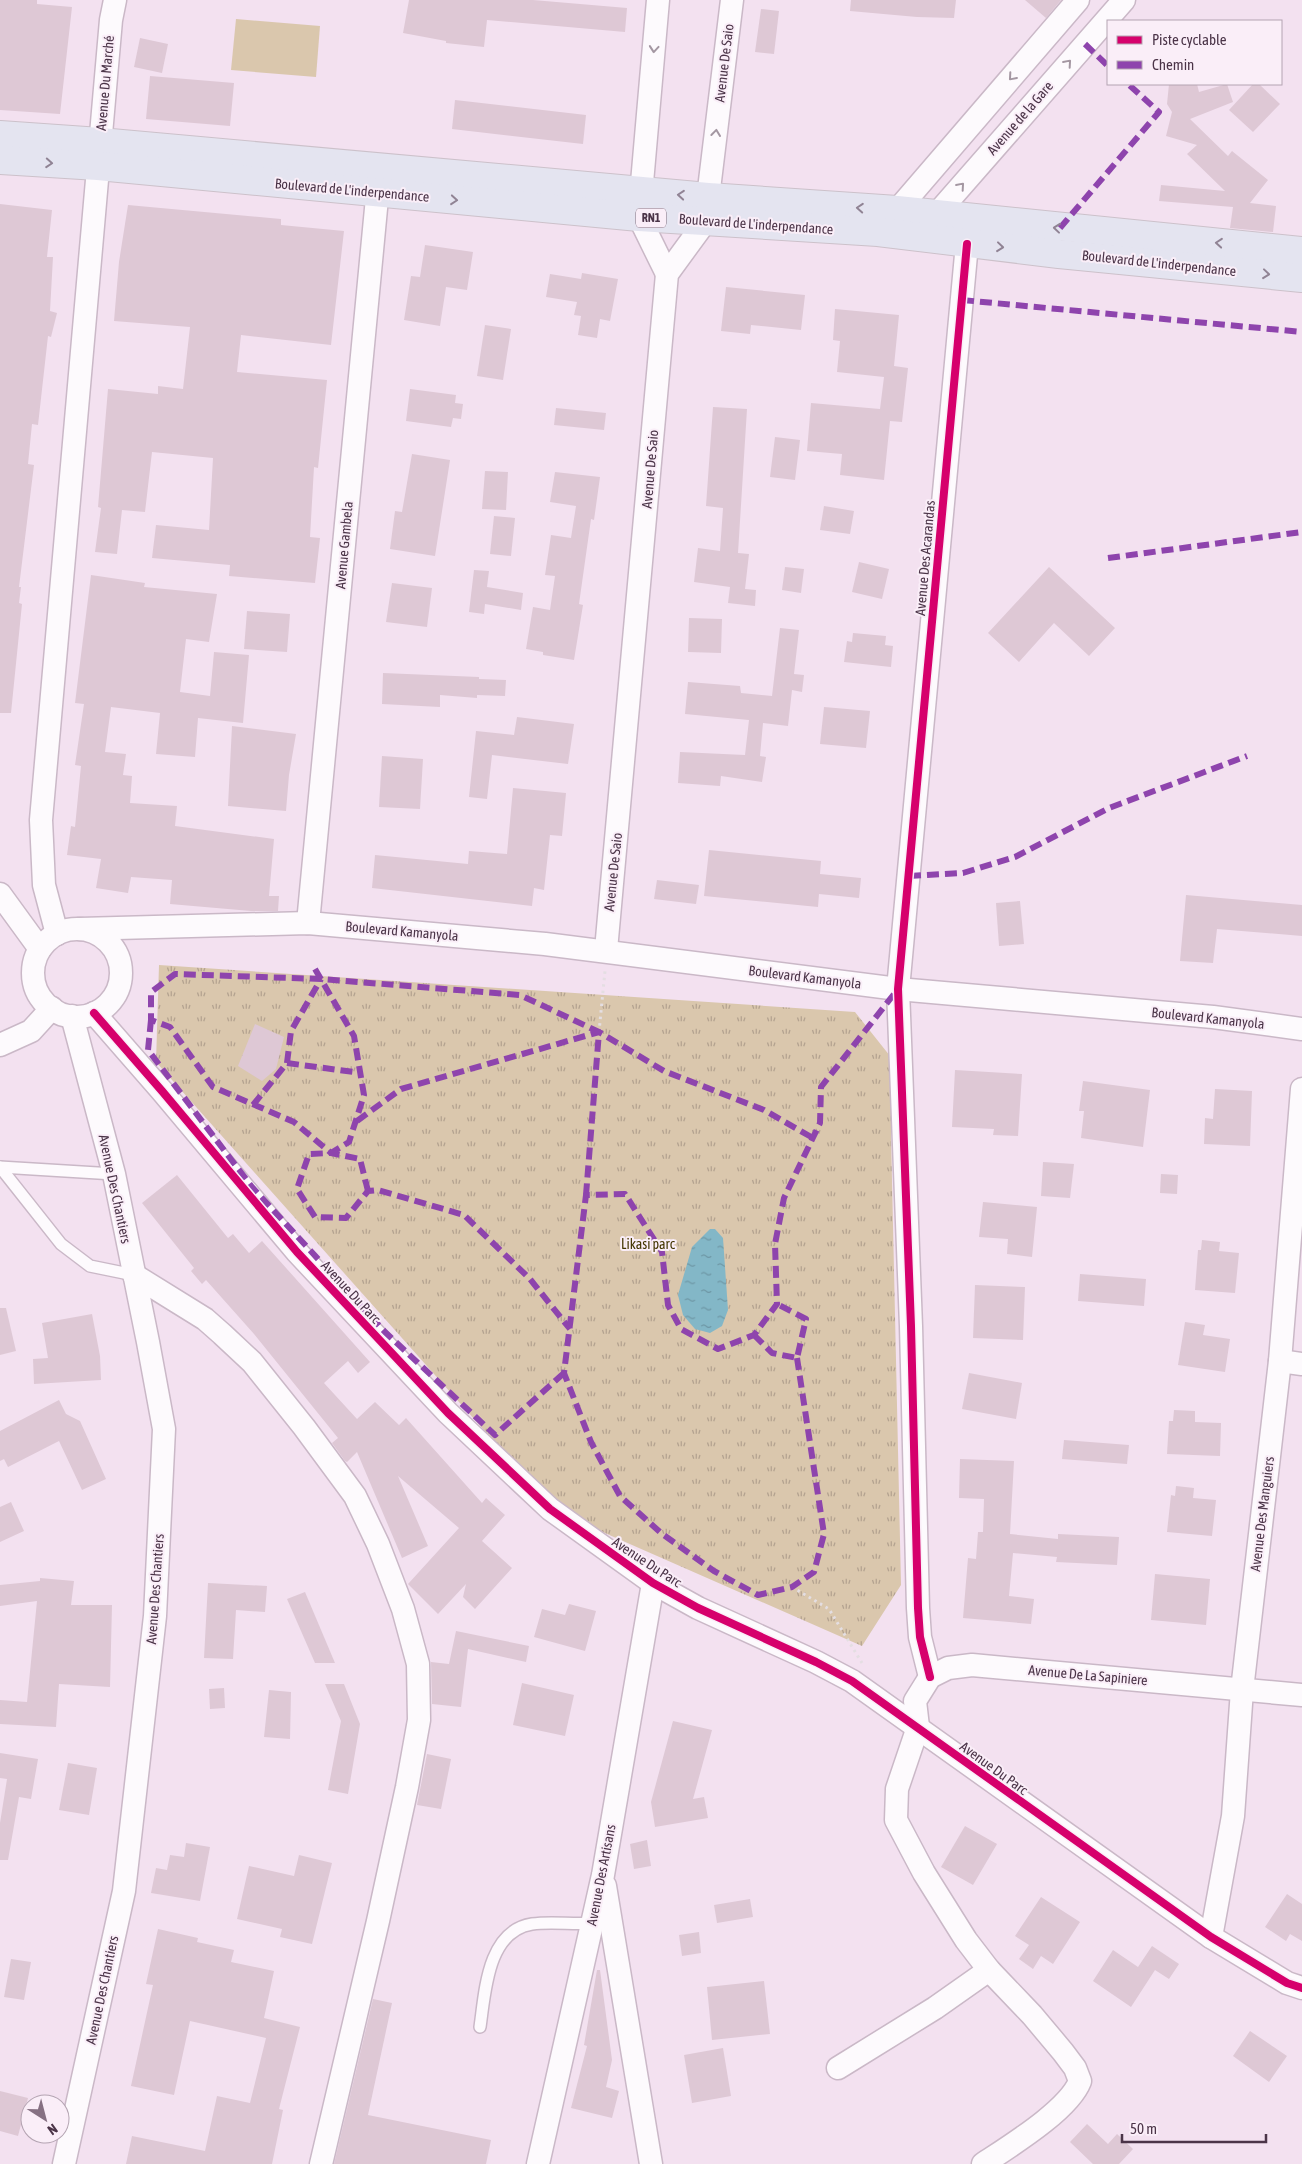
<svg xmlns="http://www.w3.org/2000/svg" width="1302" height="2164" viewBox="0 0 1302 2164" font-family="'Asap Condensed',sans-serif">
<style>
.grass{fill:#dac7ad}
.park{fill:url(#park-tufts)}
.water{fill:url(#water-ripples)}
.building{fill:#dec8d5}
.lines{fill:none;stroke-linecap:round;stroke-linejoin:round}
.service-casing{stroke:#cab8c7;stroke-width:14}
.minor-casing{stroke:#cab8c7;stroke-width:25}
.trunk-casing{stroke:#ccc1ca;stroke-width:30}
.path{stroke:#e4dee2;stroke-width:3;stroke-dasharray:2.5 4;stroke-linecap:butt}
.service{stroke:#fdfafd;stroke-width:11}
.minor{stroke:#fdfafd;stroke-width:22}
.trunk{stroke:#e4e4f0;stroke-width:28}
.quiet{stroke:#8e44ad;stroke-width:6;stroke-dasharray:12 6;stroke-linecap:butt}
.cycleway-casing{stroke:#faeef8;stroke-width:11}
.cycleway{stroke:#d6006c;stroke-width:8}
.oneway{stroke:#a497a2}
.oneway2{stroke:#908394}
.labels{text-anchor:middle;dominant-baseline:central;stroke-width:4;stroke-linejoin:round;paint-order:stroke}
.shield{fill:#faeef8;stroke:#806c7d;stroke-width:1}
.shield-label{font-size:12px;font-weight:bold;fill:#4b3448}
.street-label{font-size:14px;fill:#4b3448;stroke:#faeef8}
.park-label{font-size:14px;fill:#433501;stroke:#faeef8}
</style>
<defs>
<pattern id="park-tufts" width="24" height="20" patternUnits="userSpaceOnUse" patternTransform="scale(1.25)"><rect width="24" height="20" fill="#dac7ad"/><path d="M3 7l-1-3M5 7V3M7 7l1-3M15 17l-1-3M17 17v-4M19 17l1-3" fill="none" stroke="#b3a28f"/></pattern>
<pattern id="water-ripples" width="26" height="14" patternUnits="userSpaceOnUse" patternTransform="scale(1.25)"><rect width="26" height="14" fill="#83b7c7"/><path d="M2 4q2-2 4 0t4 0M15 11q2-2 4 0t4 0" fill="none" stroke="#6d96a4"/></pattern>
</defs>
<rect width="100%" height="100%" fill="#f3e1f0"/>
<path class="grass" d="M236,19L320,26L316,77L231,70Z"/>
<path class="park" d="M159,965L855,1012L894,1061L891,1135L901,1585L862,1646L557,1512L156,1062Z"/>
<path class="water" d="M710,1229H715L723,1238L728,1310L722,1326L710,1333L695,1329L683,1315L678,1295L692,1247Z"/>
<g class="building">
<path d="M0,0H37V4L72,7L60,114L0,110Z"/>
<path d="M409,0H533L627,8L625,32L487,20L484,47L446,43V41L403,33Z"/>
<path d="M851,0H956L954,18L917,17L850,11Z"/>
<path d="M1025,0H1061L1046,18Z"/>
<path d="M761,9L779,11L774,54L755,52Z"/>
<path d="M140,38L168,44L162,73L134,67Z"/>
<path d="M150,76L234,83L230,126L146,119Z"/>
<path d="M1169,84H1197L1199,92L1227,84L1233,102L1190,119L1228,156L1232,151L1268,180L1250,203L1276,206L1273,232L1230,228L1233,207L1159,201L1161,185L1225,191L1187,154L1197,145L1166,136L1172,112L1167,104Z"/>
<path d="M1253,84H1259L1280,104L1253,132L1229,110Z"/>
<path d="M455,100L586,115L583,144L452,129Z"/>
<path d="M0,204L52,210L47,257H53L50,311L57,313L51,337L48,336L38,425L32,424L28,464L34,465L19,587H21L19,603L22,604L11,713H0Z"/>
<path d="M128,205L281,219V225L344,231L331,345L241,335L237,372L327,380L318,468L314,467L310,537L320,538L315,583L229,576L230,565L152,558L156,525L209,530L213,458L152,452L145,512L122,510L117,554L95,552L101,508L98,507L108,389L158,394V386L183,389L190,327L114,321L119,262Z"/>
<path d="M425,245L473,252L467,290L446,287L440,326L404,320L411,276L420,277Z"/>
<path d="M582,273L618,279L610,321L600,319L597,338L578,335L581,316L574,315L577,302L546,297L550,274L581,279Z"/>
<path d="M726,287L805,295L801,330L751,325L750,334L721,331Z"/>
<path d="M835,309L899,315L894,366L908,368L902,422L890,421L884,480L840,475L842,454L807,451L811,403L880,409L884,377L837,372L840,341L833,340Z"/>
<path d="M485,325L511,329L503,380L477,376Z"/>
<path d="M410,389L456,395L455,403L463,404L461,419L453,418L451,427L406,421Z"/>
<path d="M713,407L747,409L738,553L749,554L745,589L756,590L755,606L728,603L730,587L694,582L698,548L720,551L723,508L706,506Z"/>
<path d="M556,408L606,413L604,430L554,425Z"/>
<path d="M775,437L800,440L795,480L770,477Z"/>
<path d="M412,454L450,460L435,556L390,549L395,511L402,512Z"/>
<path d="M485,471L508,472L506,510L482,509Z"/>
<path d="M555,472L600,477L594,520L591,519L579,604L583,605L574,660L543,655V652L526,649L533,607L550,610L555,576L545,575L551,535L571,538L576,506L550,502Z"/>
<path d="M824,506L854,511L850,534L820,530Z"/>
<path d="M494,516L515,518L511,556L490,554Z"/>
<path d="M859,562L889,569L882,599L852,592Z"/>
<path d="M785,567L804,569L801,593L782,590Z"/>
<path d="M1049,567L1115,628L1089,656L1054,623L1019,662L988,633Z"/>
<path d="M474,570L489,571L487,587L523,593L521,610L485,604L484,614L469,612Z"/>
<path d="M91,575L145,583L144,587L217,594L209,642L186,639L180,692L210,696L214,652L249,655L243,723L198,718L195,757L156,754L160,713L111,707L105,752L126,754L123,775L132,776L130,803L177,806L175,826L274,839L269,896H279L278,911H251L170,904L172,880L131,877L128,893L96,888L101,859L67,855L71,826L75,827L81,766L75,765L84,704L75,703Z"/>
<path d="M392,583L432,588L427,627L386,622Z"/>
<path d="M247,611L290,614L287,652L244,649Z"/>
<path d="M689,618L722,619L721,653L688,652Z"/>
<path d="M780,628L799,630L794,674L804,675L802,692L792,690L788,726L763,723L760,756L766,757L762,782L721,776L720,786L678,783L680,752L745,755L749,720L685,714L688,682L740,686L741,693L772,696Z"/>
<path d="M853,633L886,636L885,645L893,646L891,667L844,662L847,641L852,642Z"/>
<path d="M383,673L479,677V679L506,680L505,696L477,695V698L440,695V707L382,704Z"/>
<path d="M824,707L870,711L866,748L820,744Z"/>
<path d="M517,717L574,724L568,764L492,755L487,799L469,797L476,731L514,735Z"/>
<path d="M232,726L296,734L289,775L286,811L228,806Z"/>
<path d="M382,756L423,759L420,809L379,807Z"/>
<path d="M513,788L566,793L562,836L550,835L544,890L534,888L532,906L372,888L375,855L468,864L469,851L507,854Z"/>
<path d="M709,850L821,861L820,874L861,878L859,898L819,894L818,907L704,896Z"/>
<path d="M657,880L699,885L696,904L654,899Z"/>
<path d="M1186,895L1302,905V936L1217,929L1213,963L1180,961Z"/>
<path d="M1020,901L1024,944L999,946L996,903Z"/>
<path d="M255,1024L284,1037L276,1069L262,1081L238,1066Z"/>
<path d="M955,1070L1022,1074L1018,1136L993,1135L994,1129L952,1127Z"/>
<path d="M1083,1081L1150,1090L1143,1147L1081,1138L1084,1111H1079Z"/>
<path d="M1215,1089L1252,1091L1250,1146L1204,1144L1205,1118L1213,1119Z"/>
<path d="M1043,1162L1074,1164L1070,1198L1041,1196Z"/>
<path d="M1161,1174L1178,1175L1177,1194L1160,1193Z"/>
<path d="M177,1175L228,1238L233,1234L249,1253L262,1241L370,1362L358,1373L348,1361L324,1383L357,1419L375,1402L399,1425L406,1418L482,1503L486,1498L505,1515L482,1541L512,1568L475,1609L463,1597L466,1584L438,1614L408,1584L459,1528L398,1476L428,1546L402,1558L357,1452L347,1462L345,1461L332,1443L338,1438L254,1334L206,1280L202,1284L191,1271L194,1268L142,1203Z"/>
<path d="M983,1202L1037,1207L1032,1257L1007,1254L1008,1239L979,1237Z"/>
<path d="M1202,1240L1220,1242L1219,1251L1239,1253L1235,1293L1195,1290L1198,1250H1201Z"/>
<path d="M1080,1274L1146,1279L1144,1306L1078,1301Z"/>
<path d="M975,1285L1025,1287L1023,1340L973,1338Z"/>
<path d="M0,1308H6L16,1351L0,1355Z"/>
<path d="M92,1314L100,1356L101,1380L34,1384L33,1359L48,1358L42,1323Z"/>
<path d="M1185,1322L1205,1325L1203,1335L1230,1339L1225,1372L1178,1365Z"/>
<path d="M969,1373L1022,1383L1016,1419L962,1409Z"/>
<path d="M59,1400L66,1414L80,1421L106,1479L82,1490L59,1441L8,1467L4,1459L0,1461V1431Z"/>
<path d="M1174,1410L1195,1411V1422L1221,1423L1220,1456L1167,1454L1169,1421H1173Z"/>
<path d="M1064,1440L1129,1445L1127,1464L1062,1459Z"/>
<path d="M960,1459L1014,1461L1010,1534L1058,1539V1534L1119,1537L1117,1565L1056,1562L1057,1557L1013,1553L1009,1596L1034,1599L1031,1624L963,1618L968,1558L976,1559L978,1532H983L984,1499L959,1498Z"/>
<path d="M1176,1486L1194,1488L1193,1498L1216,1500L1212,1536L1167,1532L1171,1495L1175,1496Z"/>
<path d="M11,1502L24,1531L0,1542V1507Z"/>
<path d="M1155,1574L1210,1579L1206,1625L1151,1620Z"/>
<path d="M40,1578L74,1581L71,1605H112L110,1687L59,1684L56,1727L0,1724V1700L27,1702L37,1601L0,1606V1585L40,1581Z"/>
<path d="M208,1583L267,1586L265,1612L236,1610L233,1659L204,1658Z"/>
<path d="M305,1592L335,1663H315L287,1599Z"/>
<path d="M569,1604L596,1611L585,1651L534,1637L542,1609L565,1615Z"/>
<path d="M456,1631L529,1646L526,1662L468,1649L461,1707L432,1704L431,1662L449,1664Z"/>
<path d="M522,1683L574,1695L565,1736L513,1725Z"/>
<path d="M325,1684H344L360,1724L348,1794L328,1790L341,1721Z"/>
<path d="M224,1688L225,1708L210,1709L209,1689Z"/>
<path d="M269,1690L291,1692L290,1739L264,1737Z"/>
<path d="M673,1721L712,1730L693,1799L704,1797L708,1818L655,1827L651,1802Z"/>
<path d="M0,1753L38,1759L31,1799L19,1797L8,1860H0V1823L7,1779L0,1778Z"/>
<path d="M427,1754L451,1759L441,1809L417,1805Z"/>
<path d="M68,1763L97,1768L89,1815L59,1810Z"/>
<path d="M965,1826L997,1844L973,1885L941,1867Z"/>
<path d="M647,1840L651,1866L634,1869L630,1844Z"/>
<path d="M186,1843L210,1847L200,1901L151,1893L156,1868L167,1870L170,1855L184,1857Z"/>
<path d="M299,1855L332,1863L312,1944L280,1937L282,1929L237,1919L249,1866L294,1876Z"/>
<path d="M1287,1894L1302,1904V1941L1290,1934L1286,1941L1265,1927Z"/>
<path d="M1041,1897L1080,1922L1053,1964L1041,1956L1033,1969L1019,1959L1029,1945L1015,1936Z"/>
<path d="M750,1899L753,1917L717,1923L714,1905Z"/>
<path d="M158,1929L198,1938L197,1942L234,1950L231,1962L274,1971L264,2018L300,2027L279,2109L283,2110L272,2164H126L132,2136L205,2151L217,2096L250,2103L266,2038L190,2021L174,2095L131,2086L153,1985L146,1984Z"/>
<path d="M699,1932L701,1953L682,1956L679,1935Z"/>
<path d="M1152,1946L1179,1964L1169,1979L1155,1970L1131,2007L1093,1981L1113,1950L1138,1967Z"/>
<path d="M11,1959L31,1962L24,2000L4,1997Z"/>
<path d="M597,1970H600L612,2060L606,2087L619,2091L612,2118L571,2108L587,2046L584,2045Z"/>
<path d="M764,1981L770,2034L712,2040L707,1987Z"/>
<path d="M373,1999L392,2003L368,2115L491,2140L486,2164H334Z"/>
<path d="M1250,2031L1287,2056L1269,2082L1233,2056Z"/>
<path d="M723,2048L731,2096L692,2103L684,2055Z"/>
<path d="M0,2091L28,2098L18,2136L0,2131Z"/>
<path d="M1087,2124L1108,2144L1117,2134L1133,2149L1119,2164H1093L1070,2142Z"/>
</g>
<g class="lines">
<defs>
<g id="service">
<path d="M0,1167L61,1244L90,1266L134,1275"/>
<path d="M0,1167L114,1174"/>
<path d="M480,2027C485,1993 487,1931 532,1924C552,1921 574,1925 594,1923"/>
</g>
<g id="minor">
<path d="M658,0L639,217L667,274"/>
<path d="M888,221L1078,0"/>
<path d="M928,224L1124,0"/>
<path d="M0,894L40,949"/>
<path d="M308,923L379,177"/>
<path d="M80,929L308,923L545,944L898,989L1213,1017L1302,1029"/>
<circle cx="77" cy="973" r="44"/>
<path d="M57,934L44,885L41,820L111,20L115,0"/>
<path d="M606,950L667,274L705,222L732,0"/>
<path d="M94,1013L162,1091L297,1252L448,1413L550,1509L653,1583L698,1608L816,1662L852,1681L1211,1937L1287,1983L1302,1988"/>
<path d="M0,1045L31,1031L52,1008"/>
<path d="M134,1275L205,1319L222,1334L252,1362L304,1427L355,1496L378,1544L403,1609L418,1664L419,1720L407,1787L378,1921L321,2164"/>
<path d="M1280,1361L1302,1364"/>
<path d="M930,1677L920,1637L918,1608L911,1326L898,989L967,244"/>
<path d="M605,1886L651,2164"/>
<path d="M1211,1937L1233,1816L1242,1690L1280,1361L1302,1089"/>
<path d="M838,2068L935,2008L989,1970"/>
<path d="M64,2164L124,1891L155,1616L164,1429L148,1342L114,1174L72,1016"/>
<path d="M538,2164L603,1875L653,1583"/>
<path d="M983,2164C1010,2146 1069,2110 1080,2081L1075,2068L1063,2052L1032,2015L989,1970L966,1940L924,1873L896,1820L897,1789L918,1727L915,1701L930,1677L948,1668L972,1665L1302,1695"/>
</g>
<g id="trunk">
<path d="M0,135L100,142L708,197L897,210L1302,251"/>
<path d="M0,160L98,166L639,217L878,232L1059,254L1302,278"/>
</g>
</defs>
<use href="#service" class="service-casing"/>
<use href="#minor" class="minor-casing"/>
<use href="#trunk" class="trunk-casing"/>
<g class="path">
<path d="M599,1032L605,971"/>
<path d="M792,1587L829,1609L862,1663"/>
</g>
<use href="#service" class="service"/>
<use href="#minor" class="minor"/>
<use href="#trunk" class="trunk"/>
<g class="quiet">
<path d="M1085,44L1108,66"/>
<path d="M1060,228L1159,112L1128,84"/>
<path d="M962,300L1302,332"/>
<path d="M1108,558L1302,532"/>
<path d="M909,876L963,873L1015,857L1109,808L1247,756"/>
<path d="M315,969L354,1036L364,1095L349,1142L331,1153L309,1154L297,1189L315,1217L346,1218L368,1191L378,1190L464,1215L530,1279L570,1329"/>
<path d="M151,1020L148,1050L252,1187L385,1332L495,1435L564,1373"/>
<path d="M287,1063L291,1031L321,979"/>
<path d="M253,1105L287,1063L361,1073"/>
<path d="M357,1121L401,1089L599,1032L664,1071L764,1110L813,1138"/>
<path d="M368,1191L360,1159L331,1153L294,1122L213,1087L170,1027L151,1020V992L175,974L321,979L520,995L599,1032L586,1195"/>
<path d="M754,1335L772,1353L797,1358L806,1319L777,1304"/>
<path d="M797,1358L824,1534L814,1572L792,1587L758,1595L714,1571L661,1533L620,1496L591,1442L564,1373L586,1195L625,1194L662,1252L668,1305L681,1329L718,1349L754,1335L777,1304L775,1244L784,1198L820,1123L821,1087L898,989"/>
</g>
<defs>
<g id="cycleway">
<path d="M94,1013L162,1091L297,1252L448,1413L550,1509L653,1583L698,1608L816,1662L852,1681L1211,1937L1287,1983L1302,1988"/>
<path d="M930,1677L920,1637L918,1608L911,1326L898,989L967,244"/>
</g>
</defs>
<use href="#cycleway" class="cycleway-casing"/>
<use href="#cycleway" class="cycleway"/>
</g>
<defs><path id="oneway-chevron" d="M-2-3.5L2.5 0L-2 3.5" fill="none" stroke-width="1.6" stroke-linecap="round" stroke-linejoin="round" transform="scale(1.25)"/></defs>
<g class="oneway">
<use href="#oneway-chevron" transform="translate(654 49) rotate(95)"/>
<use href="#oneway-chevron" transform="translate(1068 63) rotate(-49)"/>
<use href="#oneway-chevron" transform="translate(1012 77) rotate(131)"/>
<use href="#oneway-chevron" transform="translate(716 133) rotate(-83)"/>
<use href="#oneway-chevron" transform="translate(961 186) rotate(-49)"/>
</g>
<g class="oneway2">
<use href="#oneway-chevron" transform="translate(49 163) rotate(4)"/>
<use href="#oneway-chevron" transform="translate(681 195) rotate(-175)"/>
<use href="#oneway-chevron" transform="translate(454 200) rotate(5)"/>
<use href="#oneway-chevron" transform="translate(860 208) rotate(-176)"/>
<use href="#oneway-chevron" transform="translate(1057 228) rotate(-174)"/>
<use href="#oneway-chevron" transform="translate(1219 243) rotate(-175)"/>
<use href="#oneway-chevron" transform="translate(1000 247) rotate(6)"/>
<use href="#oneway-chevron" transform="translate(1266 274) rotate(6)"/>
</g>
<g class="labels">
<rect class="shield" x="636" y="208.5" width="30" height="19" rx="4"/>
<g class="shield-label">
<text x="651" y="218">RN1</text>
</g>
<g class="street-label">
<text transform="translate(724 63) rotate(-83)">Avenue De Saio</text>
<text transform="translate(105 83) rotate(-85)">Avenue Du Marché</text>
<text transform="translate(1020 118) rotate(-49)">Avenue de la Gare</text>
<text transform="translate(352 190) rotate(5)">Boulevard de L'inderpendance</text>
<text transform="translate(756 224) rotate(4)">Boulevard de L'inderpendance</text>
<text transform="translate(1159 263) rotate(6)">Boulevard de L'inderpendance</text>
<text transform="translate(650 469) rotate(-85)">Avenue De Saio</text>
<text transform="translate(344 545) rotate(-85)">Avenue Gambela</text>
<text transform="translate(925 558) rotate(-85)">Avenue Des Acarandas</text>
<text transform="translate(613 872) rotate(-84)">Avenue De Saio</text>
<text transform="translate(402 931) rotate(5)">Boulevard Kamanyola</text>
<text transform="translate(805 977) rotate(7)">Boulevard Kamanyola</text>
<text transform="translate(1208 1018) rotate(6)">Boulevard Kamanyola</text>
<text transform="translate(115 1189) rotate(78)">Avenue Des Chantiers</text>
<text transform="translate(351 1292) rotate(47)">Avenue Du Parc</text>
<text transform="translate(1262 1514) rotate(-83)">Avenue Des Manguiers</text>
<text transform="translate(647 1562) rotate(33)">Avenue Du Parc</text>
<text transform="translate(155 1589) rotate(-86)">Avenue Des Chantiers</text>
<text transform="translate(1088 1675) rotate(5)">Avenue De La Sapiniere</text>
<text transform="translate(994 1768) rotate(36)">Avenue Du Parc</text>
<text transform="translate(601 1875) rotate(-79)">Avenue Des Artisans</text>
<text transform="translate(102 1990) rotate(-78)">Avenue Des Chantiers</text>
</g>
<g class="park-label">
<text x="648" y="1244">Likasi parc</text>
</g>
</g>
<rect x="1107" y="20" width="175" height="65" fill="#faeef8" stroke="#b4a4b2"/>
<rect x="1117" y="36" width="25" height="8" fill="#d6006c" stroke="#b4a4b2"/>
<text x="1152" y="45" font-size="15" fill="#4b3448">Piste cyclable</text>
<rect x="1117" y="61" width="25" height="8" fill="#8e44ad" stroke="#b4a4b2"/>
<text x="1152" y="70" font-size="15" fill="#4b3448">Chemin</text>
<g transform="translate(45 2119) rotate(144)"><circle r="24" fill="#faeef8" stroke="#b4a4b2"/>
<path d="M0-4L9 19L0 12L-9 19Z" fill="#867183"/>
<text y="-8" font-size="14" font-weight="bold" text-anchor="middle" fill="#4b3448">N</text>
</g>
<path d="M1122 2134v8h144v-8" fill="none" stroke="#4b3448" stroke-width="2.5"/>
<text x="1130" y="2134" font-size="15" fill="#4b3448" stroke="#faeef8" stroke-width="4" paint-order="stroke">50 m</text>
</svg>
